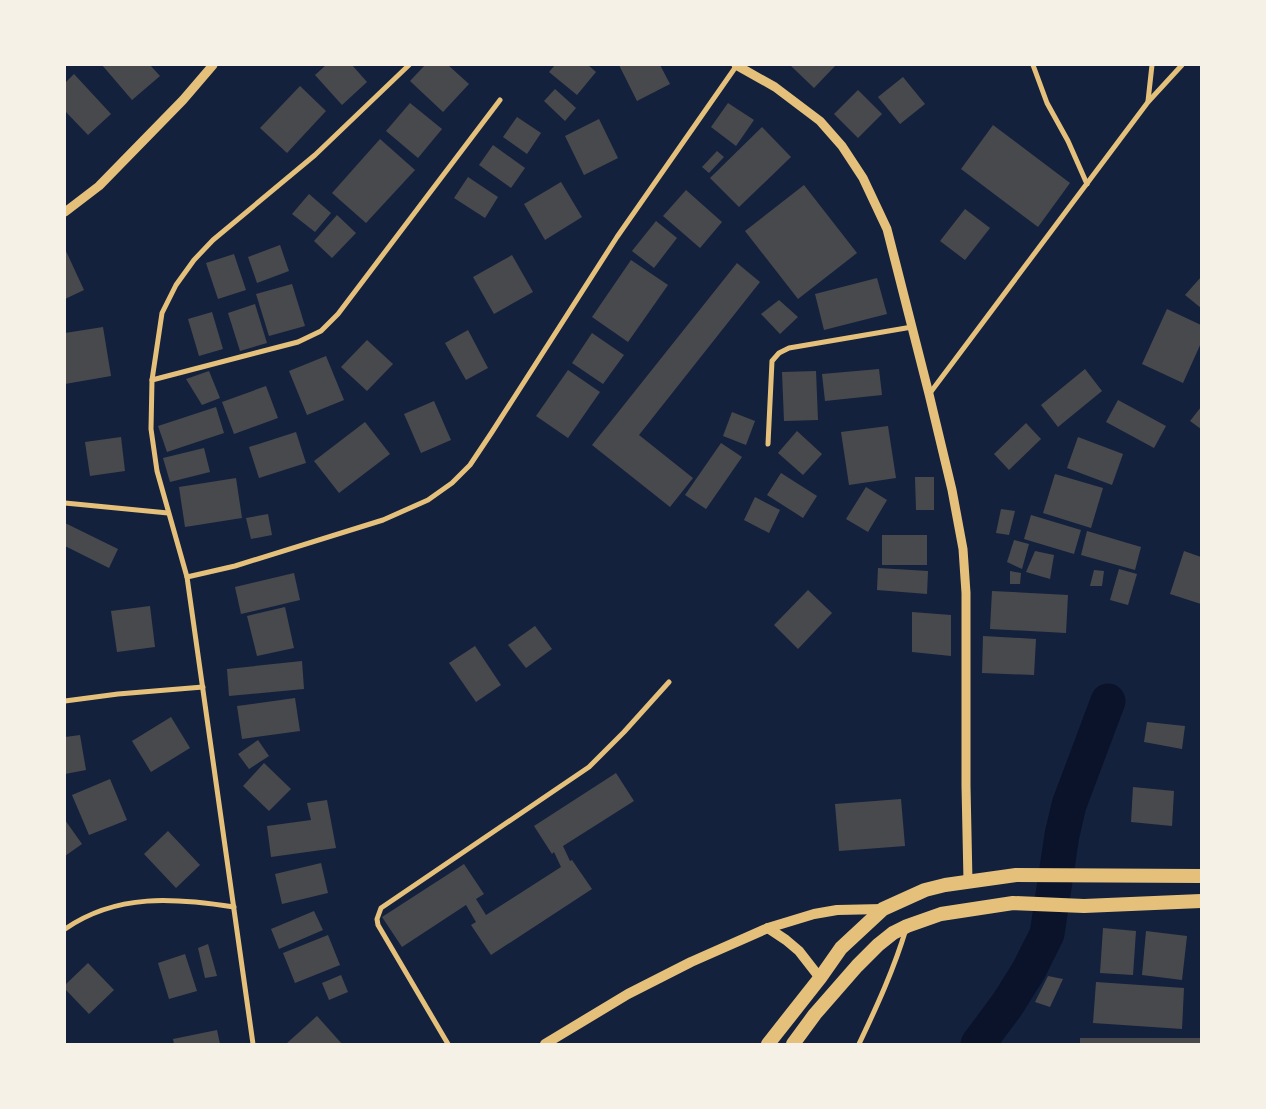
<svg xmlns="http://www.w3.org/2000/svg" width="1266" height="1109" viewBox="0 0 1266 1109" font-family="Jost,sans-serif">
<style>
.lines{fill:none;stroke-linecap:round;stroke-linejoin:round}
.river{stroke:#0b132b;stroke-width:35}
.building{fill:#48494c}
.minor{stroke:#e5c07b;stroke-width:5}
.tertiary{stroke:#e5c07b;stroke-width:9}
.secondary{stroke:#e5c07b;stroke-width:10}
.trunk{stroke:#e5c07b;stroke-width:14}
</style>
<rect width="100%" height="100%" fill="#14213d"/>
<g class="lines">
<path class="river" d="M978,1044L1007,1005L1029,970L1047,934L1062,835L1069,805L1108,701"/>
</g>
<g class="building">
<path d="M102,65H150L160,76L132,100Z"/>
<path d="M326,65H352L367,82L342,105L315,75Z"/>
<path d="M425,65H448L469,84L443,112L410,81Z"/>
<path d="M555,65H588L596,72L577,95L549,72Z"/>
<path d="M619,65H660L670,84L637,101Z"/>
<path d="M790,65H836L814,88Z"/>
<path d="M74,74L111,114L88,135L65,111V83Z"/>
<path d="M903,77L925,104L900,124L878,97Z"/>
<path d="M300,86L326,111L287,153L260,128Z"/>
<path d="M555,89L576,108L565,121L544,101Z"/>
<path d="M858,90L882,114L858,138L834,114Z"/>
<path d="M410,103L442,129L418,158L386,131Z"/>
<path d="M728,103L754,120L736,146L711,127Z"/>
<path d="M517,117L541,133L527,154L503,137Z"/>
<path d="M599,119L618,158L584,175L565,136Z"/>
<path d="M993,125L1070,183L1038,227L961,169Z"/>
<path d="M762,127L791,157L739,207L710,178Z"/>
<path d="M380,139L415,170L366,223L332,193Z"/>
<path d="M493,145L525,168L511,188L479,165Z"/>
<path d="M717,151L724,157L709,173L702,167Z"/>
<path d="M468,177L498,197L485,218L454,198Z"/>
<path d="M561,182L582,217L545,240L524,204Z"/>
<path d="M804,185L857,253L798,299L745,231Z"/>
<path d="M686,190L722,222L700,248L663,216Z"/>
<path d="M309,194L331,213L315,232L292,214Z"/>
<path d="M965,209L990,228L965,260L940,241Z"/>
<path d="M337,215L356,233L332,258L314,241Z"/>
<path d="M656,221L677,238L654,268L632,251Z"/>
<path d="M280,245L289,271L257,283L248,257Z"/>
<path d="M65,249L84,290L65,299Z"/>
<path d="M234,254L246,290L218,299L206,263Z"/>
<path d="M512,255L533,292L494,314L473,277Z"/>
<path d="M631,260L668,285L628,342L592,317Z"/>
<path d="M737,263L760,282L639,435L693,478L670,507L592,445Z"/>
<path d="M1201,277V308L1185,295Z"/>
<path d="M877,278L887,314L824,330L815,294Z"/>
<path d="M292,284L305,326L269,336L256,294Z"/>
<path d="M779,300L798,317L780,334L761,314Z"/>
<path d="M255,304L267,343L240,351L228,313Z"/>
<path d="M1167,309L1201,325V343L1183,383L1142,364Z"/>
<path d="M212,312L223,349L199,356L188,319Z"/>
<path d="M103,327L111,376L65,384V333Z"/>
<path d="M468,330L488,368L466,380L445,343Z"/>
<path d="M592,333L624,355L603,384L572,363Z"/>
<path d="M367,340L393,364L367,391L341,367Z"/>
<path d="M326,356L344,400L307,415L289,371Z"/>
<path d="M879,369L882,395L825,401L822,374Z"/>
<path d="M1085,369L1102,391L1058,427L1041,405Z"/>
<path d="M568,370L600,392L568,438L536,416Z"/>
<path d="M209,371L220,398L202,405L186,379Z"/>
<path d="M816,371L818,420L784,421L782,372Z"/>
<path d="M266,386L278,418L234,434L222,402Z"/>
<path d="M1118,400L1166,426L1154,448L1106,422Z"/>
<path d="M434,401L451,440L421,453L404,414Z"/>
<path d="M216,407L224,433L167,452L158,426Z"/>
<path d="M1201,407V429L1190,421Z"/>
<path d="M732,412L755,421L746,445L723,436Z"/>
<path d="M365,422L390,454L339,493L314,461Z"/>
<path d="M1026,423L1041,439L1009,470L994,454Z"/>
<path d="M888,426L896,478L849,485L841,432Z"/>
<path d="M797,431L822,454L803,475L778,453Z"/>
<path d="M296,432L306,463L259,478L249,447Z"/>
<path d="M121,437L125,471L90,476L85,442Z"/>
<path d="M1078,437L1123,454L1112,485L1067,468Z"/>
<path d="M721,443L742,457L706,509L685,495Z"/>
<path d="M204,448L210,472L170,482L163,458Z"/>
<path d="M781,473L817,496L803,518L767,495Z"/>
<path d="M1055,474L1103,488L1091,528L1043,513Z"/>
<path d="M915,477H934V510H916Z"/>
<path d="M236,478L242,518L185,527L179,487Z"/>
<path d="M866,487L887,500L868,532L846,519Z"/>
<path d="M755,497L780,510L769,533L744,520Z"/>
<path d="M1001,509L1015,511L1009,535L996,533Z"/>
<path d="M268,514L272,535L251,539L246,518Z"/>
<path d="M1031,515L1081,530L1074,554L1024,539Z"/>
<path d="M65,523L118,549L109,568L65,546Z"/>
<path d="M1087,531L1141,547L1135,570L1081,555Z"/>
<rect x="882" y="535" width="45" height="30"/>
<path d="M1014,540L1029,544L1022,569L1007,562Z"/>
<path d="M1035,551L1054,555L1050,579L1026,572Z"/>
<path d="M1184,551L1201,557V604L1170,594Z"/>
<path d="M878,568L928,571L927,594L877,590Z"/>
<path d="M1119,569L1137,574L1128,605L1110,600Z"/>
<path d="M1094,570L1104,571L1102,586H1090Z"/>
<path d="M1010,571L1021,573L1020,584H1010Z"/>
<path d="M294,573L300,600L241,614L235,587Z"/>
<path d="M808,590L832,613L798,649L774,625Z"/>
<path d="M992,591L1068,595L1066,633L990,629Z"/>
<path d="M150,606L155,647L117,652L111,611Z"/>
<path d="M285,607L294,648L257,656L247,616Z"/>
<path d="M912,612L951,615V656L912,652Z"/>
<path d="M535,626L552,649L526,668L508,645Z"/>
<path d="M983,636L1036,639L1034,675L982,673Z"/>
<path d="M475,646L501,685L476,702L449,663Z"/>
<path d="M302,661L304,689L229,696L227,669Z"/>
<path d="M295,698L300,731L242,739L237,706Z"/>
<path d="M171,717L190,748L151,772L132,741Z"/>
<path d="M1147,722L1185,726L1182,749L1144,742Z"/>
<path d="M80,735L86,770L65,774V737Z"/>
<path d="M258,740L269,756L249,769L238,754Z"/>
<path d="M264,763L291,789L269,811L243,786Z"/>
<path d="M616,773L634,801L563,846L570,861L572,860L592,889L491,955L471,925L476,922L466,905L402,947L382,917L464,864L484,894L476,899L486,915L561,867L554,852L552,854L534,826Z"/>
<path d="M110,779L127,820L89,835L72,795Z"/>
<path d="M1133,787L1174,791L1172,826L1131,822Z"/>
<path d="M901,799L905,846L839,851L835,804Z"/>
<path d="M327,800L336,848L271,857L267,826L311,820L307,803Z"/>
<path d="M65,820L82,844L65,856Z"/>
<path d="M168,831L200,865L176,888L144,854Z"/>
<path d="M321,863L328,893L282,904L275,874Z"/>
<path d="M314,911L323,930L279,949L271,929Z"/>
<path d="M1103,928L1136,931L1133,975L1100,973Z"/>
<path d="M1146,931L1187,936L1182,980L1142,975Z"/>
<path d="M328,935L340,965L295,983L283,953Z"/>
<path d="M208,944L217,976L205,978L198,948Z"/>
<path d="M185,954L197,991L169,999L158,963Z"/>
<path d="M88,963L114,990L89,1014L65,989V985Z"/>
<path d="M341,975L348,992L329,1000L322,983Z"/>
<path d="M1048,976L1063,979L1050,1007L1035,1002Z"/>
<path d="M1096,982L1184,988L1182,1029L1093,1023Z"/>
<path d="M317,1016L342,1044H286Z"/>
<path d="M217,1030L220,1044H174L173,1039Z"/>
<rect x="1080" y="1038" width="121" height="6"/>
</g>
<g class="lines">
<g class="minor">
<path d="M1033,65L1047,103L1068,141L1087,184"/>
<path d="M1148,101L1152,65"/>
<path d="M152,380L298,342L321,331L338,314L500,100"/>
<path d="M930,393L1148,102L1182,65"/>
<path d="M768,444L772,361L779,353L789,348L912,327"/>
<path d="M65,503L168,513"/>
<path d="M187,577L157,471L151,429L152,380L162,313L176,285L194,260L213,240L315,155L409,65"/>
<path d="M65,701L118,694L203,687"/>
<path d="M65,929C117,893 175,898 234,907"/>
<path d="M253,1044L187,577L235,566L383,520L428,500L452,483L470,465L492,432L617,237L737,65"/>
<path d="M448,1044L378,925L377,919L381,908L589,767L624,732L669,682"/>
<path d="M859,1044C877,1006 894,969 906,929"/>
</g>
<g class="tertiary">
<path d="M736,65L775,87L820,121L842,146L863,178L887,229L929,394L952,490L963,549L966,593V786L968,881"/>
<path d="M65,212L99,186L183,100L213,65"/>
</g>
<g class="secondary">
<path d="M768,928L786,940L799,951L820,978"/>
<path d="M545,1044L628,994L691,962L768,928L814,914L837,910L883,909"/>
</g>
<g class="trunk">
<path d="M768,1044L820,978L841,948L883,909L925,890L945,885L1016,875L1201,876"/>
<path d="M793,1044L815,1014L857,966L878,945L893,933L907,926L941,914L1013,903L1084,906L1201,901"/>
</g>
</g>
<rect width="1266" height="1109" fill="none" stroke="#f6f1e7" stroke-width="132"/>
</svg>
